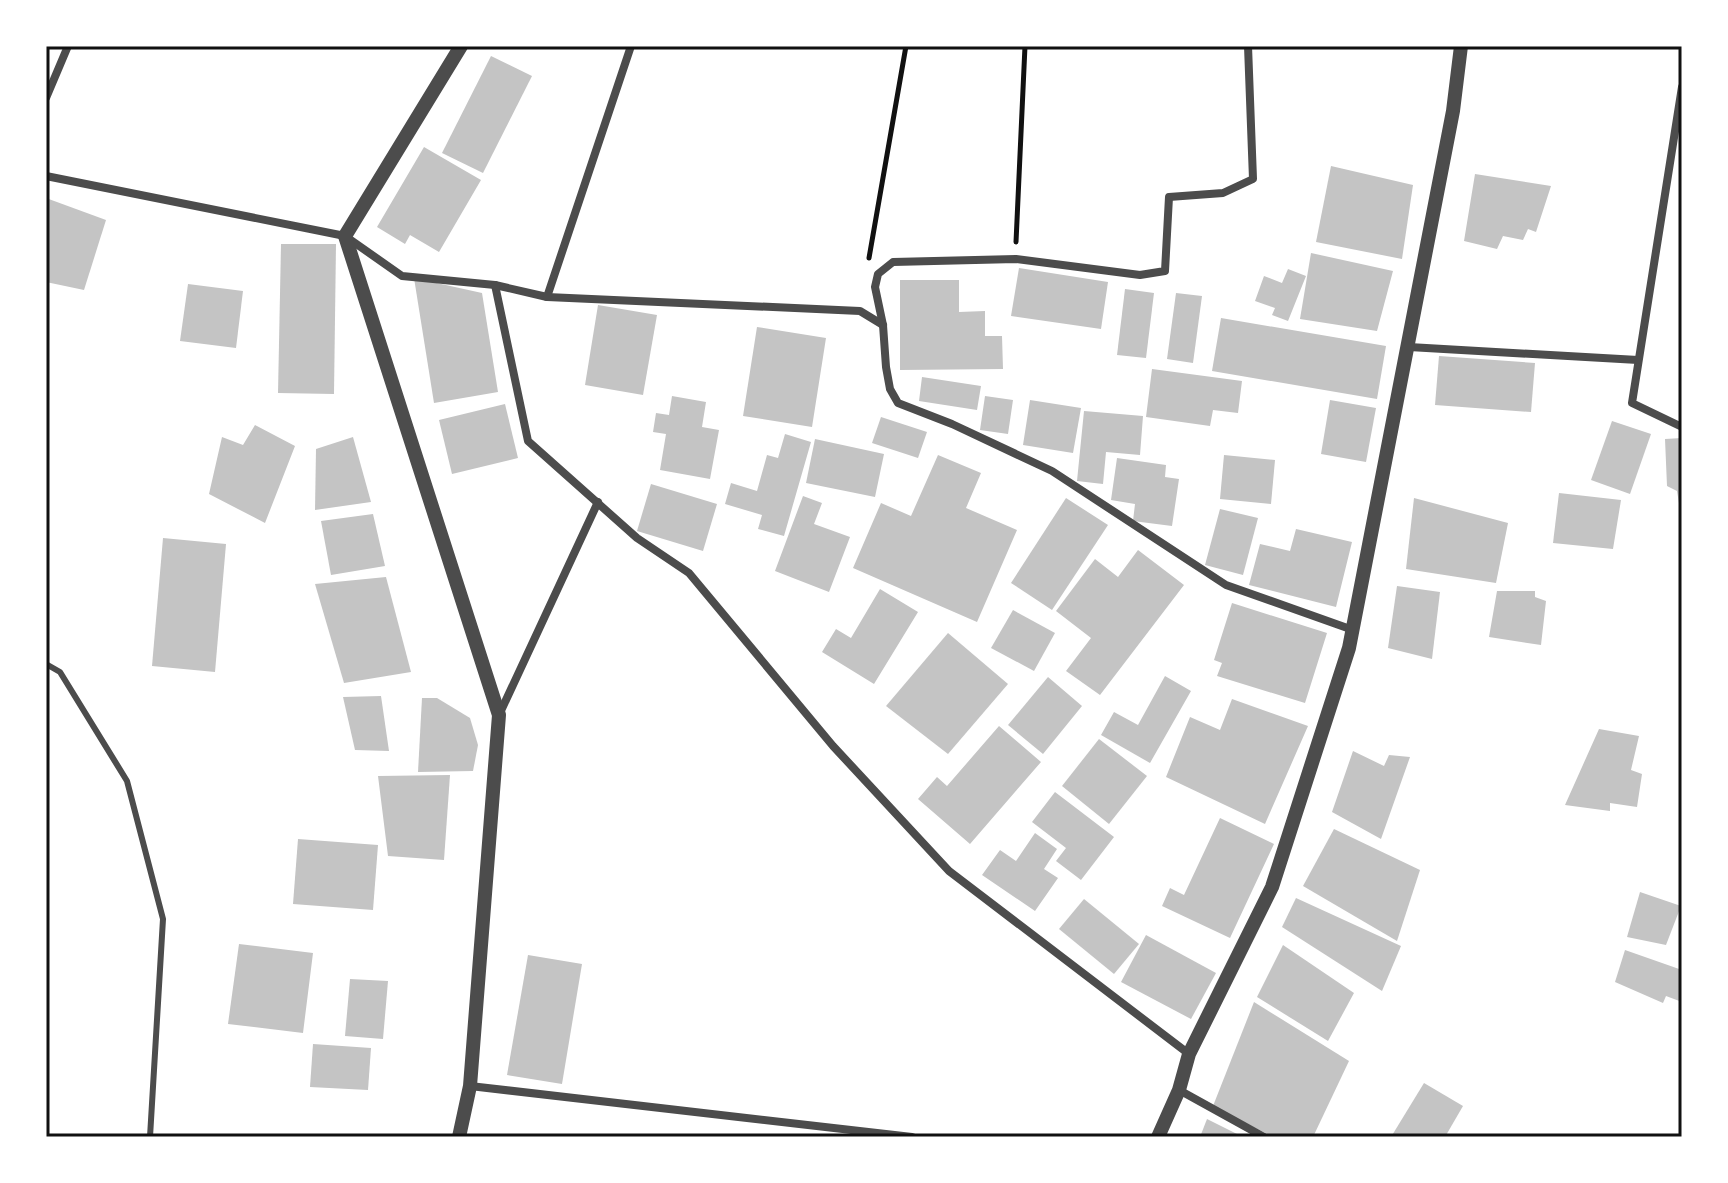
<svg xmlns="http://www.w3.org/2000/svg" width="1728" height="1183" viewBox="0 0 1728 1183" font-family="'IBM Plex Sans',sans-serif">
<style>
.building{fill:#c4c4c4}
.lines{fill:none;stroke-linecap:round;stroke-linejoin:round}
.path{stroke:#111;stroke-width:5}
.service{stroke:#4c4c4c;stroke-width:6}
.minor{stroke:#4c4c4c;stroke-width:8}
.tertiary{stroke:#4c4c4c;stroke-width:14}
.neatline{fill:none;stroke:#111;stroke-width:3}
</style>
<rect width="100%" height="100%" fill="#fff"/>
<g class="building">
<path d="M491,56L532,76L483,173L442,153Z"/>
<path d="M424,147L481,180L439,252L410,235L405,244L377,227Z"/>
<path d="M1331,166L1413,185L1402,259L1316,242Z"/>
<path d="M1475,174L1551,186L1536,232L1528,229L1523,240L1503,236L1497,249L1464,241Z"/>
<path d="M46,198L106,220L84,290L46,282Z"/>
<path d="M281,244H336L334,394L278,393Z"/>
<path d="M1311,253L1393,271L1377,331L1300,319Z"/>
<path d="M1019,268L1108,282L1101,329L1011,316Z"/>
<path d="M1288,269L1306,276L1288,321L1272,315L1275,308L1255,301L1264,276L1282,283Z"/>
<path d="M414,278L482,293L498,392L434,403Z"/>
<path d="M900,280H959V312L985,311V336H1002L1003,369L900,370Z"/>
<path d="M188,284L243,291L236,348L180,341Z"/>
<path d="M1125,289L1154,293L1146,358L1117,355Z"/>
<path d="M1176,293L1202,296L1193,363L1167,359Z"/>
<path d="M598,305L657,315L643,395L585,385Z"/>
<path d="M1221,318L1386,346L1377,399L1212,371Z"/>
<path d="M757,327L826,338L812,427L743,416Z"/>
<path d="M1439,356L1535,363L1531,412L1435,405Z"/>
<path d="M1152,369L1242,381L1238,413L1213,410L1210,426L1146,417Z"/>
<path d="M922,377L981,386L977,410L919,401Z"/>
<path d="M672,396L706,402L702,427L719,430L710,479L660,470L666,434L653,432L656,413L669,415Z"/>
<path d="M985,396L1013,400L1008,434L980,430Z"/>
<path d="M1030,400L1081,408L1073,453L1023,445Z"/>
<path d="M1330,400L1376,408L1366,462L1321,454Z"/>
<path d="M505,404L518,458L452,474L439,420Z"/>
<path d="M1084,411L1143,416L1140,455L1106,452L1103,484L1077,481Z"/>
<path d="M881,417L927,432L918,458L872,443Z"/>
<path d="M1612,421L1651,434L1630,494L1591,480Z"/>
<path d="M255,425L295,446L265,523L209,494L222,437L243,445Z"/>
<path d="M785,434L811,442L784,536L758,529L762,515L725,504L731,483L757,491L767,455L778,458Z"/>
<path d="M353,437L371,502L315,510L316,449Z"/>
<path d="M1682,438V504L1679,503L1677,491L1667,486L1665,439Z"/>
<path d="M815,439L884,454L875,497L806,483Z"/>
<path d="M938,455L981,473L966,508L1017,530L977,622L853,568L881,503L911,516Z"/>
<path d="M1224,455L1275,460L1271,504L1220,499Z"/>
<path d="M1117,458L1166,465L1165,477L1179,479L1172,526L1133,521L1135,504L1111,500Z"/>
<path d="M651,484L717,504L703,551L637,531Z"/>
<path d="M1559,493L1621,500L1613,549L1553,543Z"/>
<path d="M803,496L822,503L814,524L850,537L829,592L775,571Z"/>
<path d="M1066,498L1108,525L1052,610L1011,583Z"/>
<path d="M1414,498L1508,523L1496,583L1406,569Z"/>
<path d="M1220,509L1258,518L1243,575L1205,565Z"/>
<path d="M373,514L385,566L331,575L321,521Z"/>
<path d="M1296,529L1352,542L1336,607L1249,585L1260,544L1290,551Z"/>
<path d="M163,538L226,544L215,672L152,666Z"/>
<path d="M1138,550L1184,585L1100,695L1066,671L1091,638L1056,611L1095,559L1118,577Z"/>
<path d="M386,577L411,672L344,683L315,584Z"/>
<path d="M1397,586L1440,592L1432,659L1388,648Z"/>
<path d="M880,589L918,612L874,684L822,652L836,629L851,638Z"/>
<path d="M1497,591H1535V597L1546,601L1541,645L1489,637Z"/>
<path d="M1232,603L1327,633L1305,703L1217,676L1222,663L1214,660Z"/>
<path d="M1013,610L1055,633L1034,671L991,648Z"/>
<path d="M948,633L1008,684L948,754L886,706Z"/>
<path d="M1165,676L1191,691L1150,763L1101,735L1114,712L1138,725Z"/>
<path d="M1048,677L1082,706L1043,754L1008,725Z"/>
<path d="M381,696L389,751L355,750L343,697Z"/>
<path d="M422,698H437L470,718L478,745L473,771L418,772Z"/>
<path d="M1232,699L1308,726L1265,824L1166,777L1190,717L1220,730Z"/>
<path d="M999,726L1041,762L970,844L918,799L937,777L947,786Z"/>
<path d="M1599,729L1639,736L1631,770L1642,774L1637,807L1610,803V811L1565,805Z"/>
<path d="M1099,739L1147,776L1109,824L1062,786Z"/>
<path d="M1353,751L1384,766L1389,755L1410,757L1381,839L1332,812Z"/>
<path d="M450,775L444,860L388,856L378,776Z"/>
<path d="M1055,792L1114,837L1081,880L1056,861L1066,848L1032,822Z"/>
<path d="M1220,818L1274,844L1230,938L1162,906L1170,888L1184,895Z"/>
<path d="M1334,829L1420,870L1397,941L1303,886Z"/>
<path d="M1035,833L1057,849L1044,869L1058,878L1035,911L982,875L1000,850L1016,861Z"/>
<path d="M298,839L378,845L373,910L293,904Z"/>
<path d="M1640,892L1681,906L1666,945L1627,937Z"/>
<path d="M1296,898L1401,946L1382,991L1282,927Z"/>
<path d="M1084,899L1139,944L1114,974L1059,929Z"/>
<path d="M1146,935L1216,973L1191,1019L1121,982Z"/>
<path d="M239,944L313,953L303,1033L228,1024Z"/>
<path d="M1283,945L1354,993L1328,1041L1257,997Z"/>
<path d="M1625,950L1682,970V1002L1666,996L1663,1003L1615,982Z"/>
<path d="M528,955L582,964L562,1084L507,1075Z"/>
<path d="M350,979L388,981L383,1039L345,1036Z"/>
<path d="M1254,1002L1349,1061L1313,1137H1273L1213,1106Z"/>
<path d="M313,1044L371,1048L368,1090L310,1087Z"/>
<path d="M1424,1083L1463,1106L1445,1137H1391Z"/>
<path d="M1207,1119L1243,1137H1200Z"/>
</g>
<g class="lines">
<g class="path">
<path d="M1016,242L1025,46"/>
<path d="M869,258L906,46"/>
</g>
<path class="service" d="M46,664L60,672L127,781L163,919L150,1137"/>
<g class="minor">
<path d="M1248,46L1253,179L1223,193L1169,197L1165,271L1140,275L1016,259L893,262L878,274L875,287L883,325L886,367L890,389L898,403L952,424L1052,471L1226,585L1353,630"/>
<path d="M1682,87L1632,403L1682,427"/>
<path d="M46,98L68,46"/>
<path d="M46,176L345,236L402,276L495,285L547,297L860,311L883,325"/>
<path d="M495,285L528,441L637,538L689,573L833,746L949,871L1189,1054"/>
<path d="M547,297L631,46"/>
<path d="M1409,347L1638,360"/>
<path d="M499,715L598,502"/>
<path d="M470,1086L912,1137"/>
<path d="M1179,1090L1264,1137"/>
</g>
<g class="tertiary">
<path d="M459,1137L470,1086L499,715L345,236L461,46"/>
<path d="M1158,1137L1179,1090L1189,1054L1272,887L1349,648L1453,111L1461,46"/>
</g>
</g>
<rect width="1728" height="1183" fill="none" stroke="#ffffff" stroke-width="96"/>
<rect x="48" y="48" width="1632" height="1087" class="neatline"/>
</svg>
